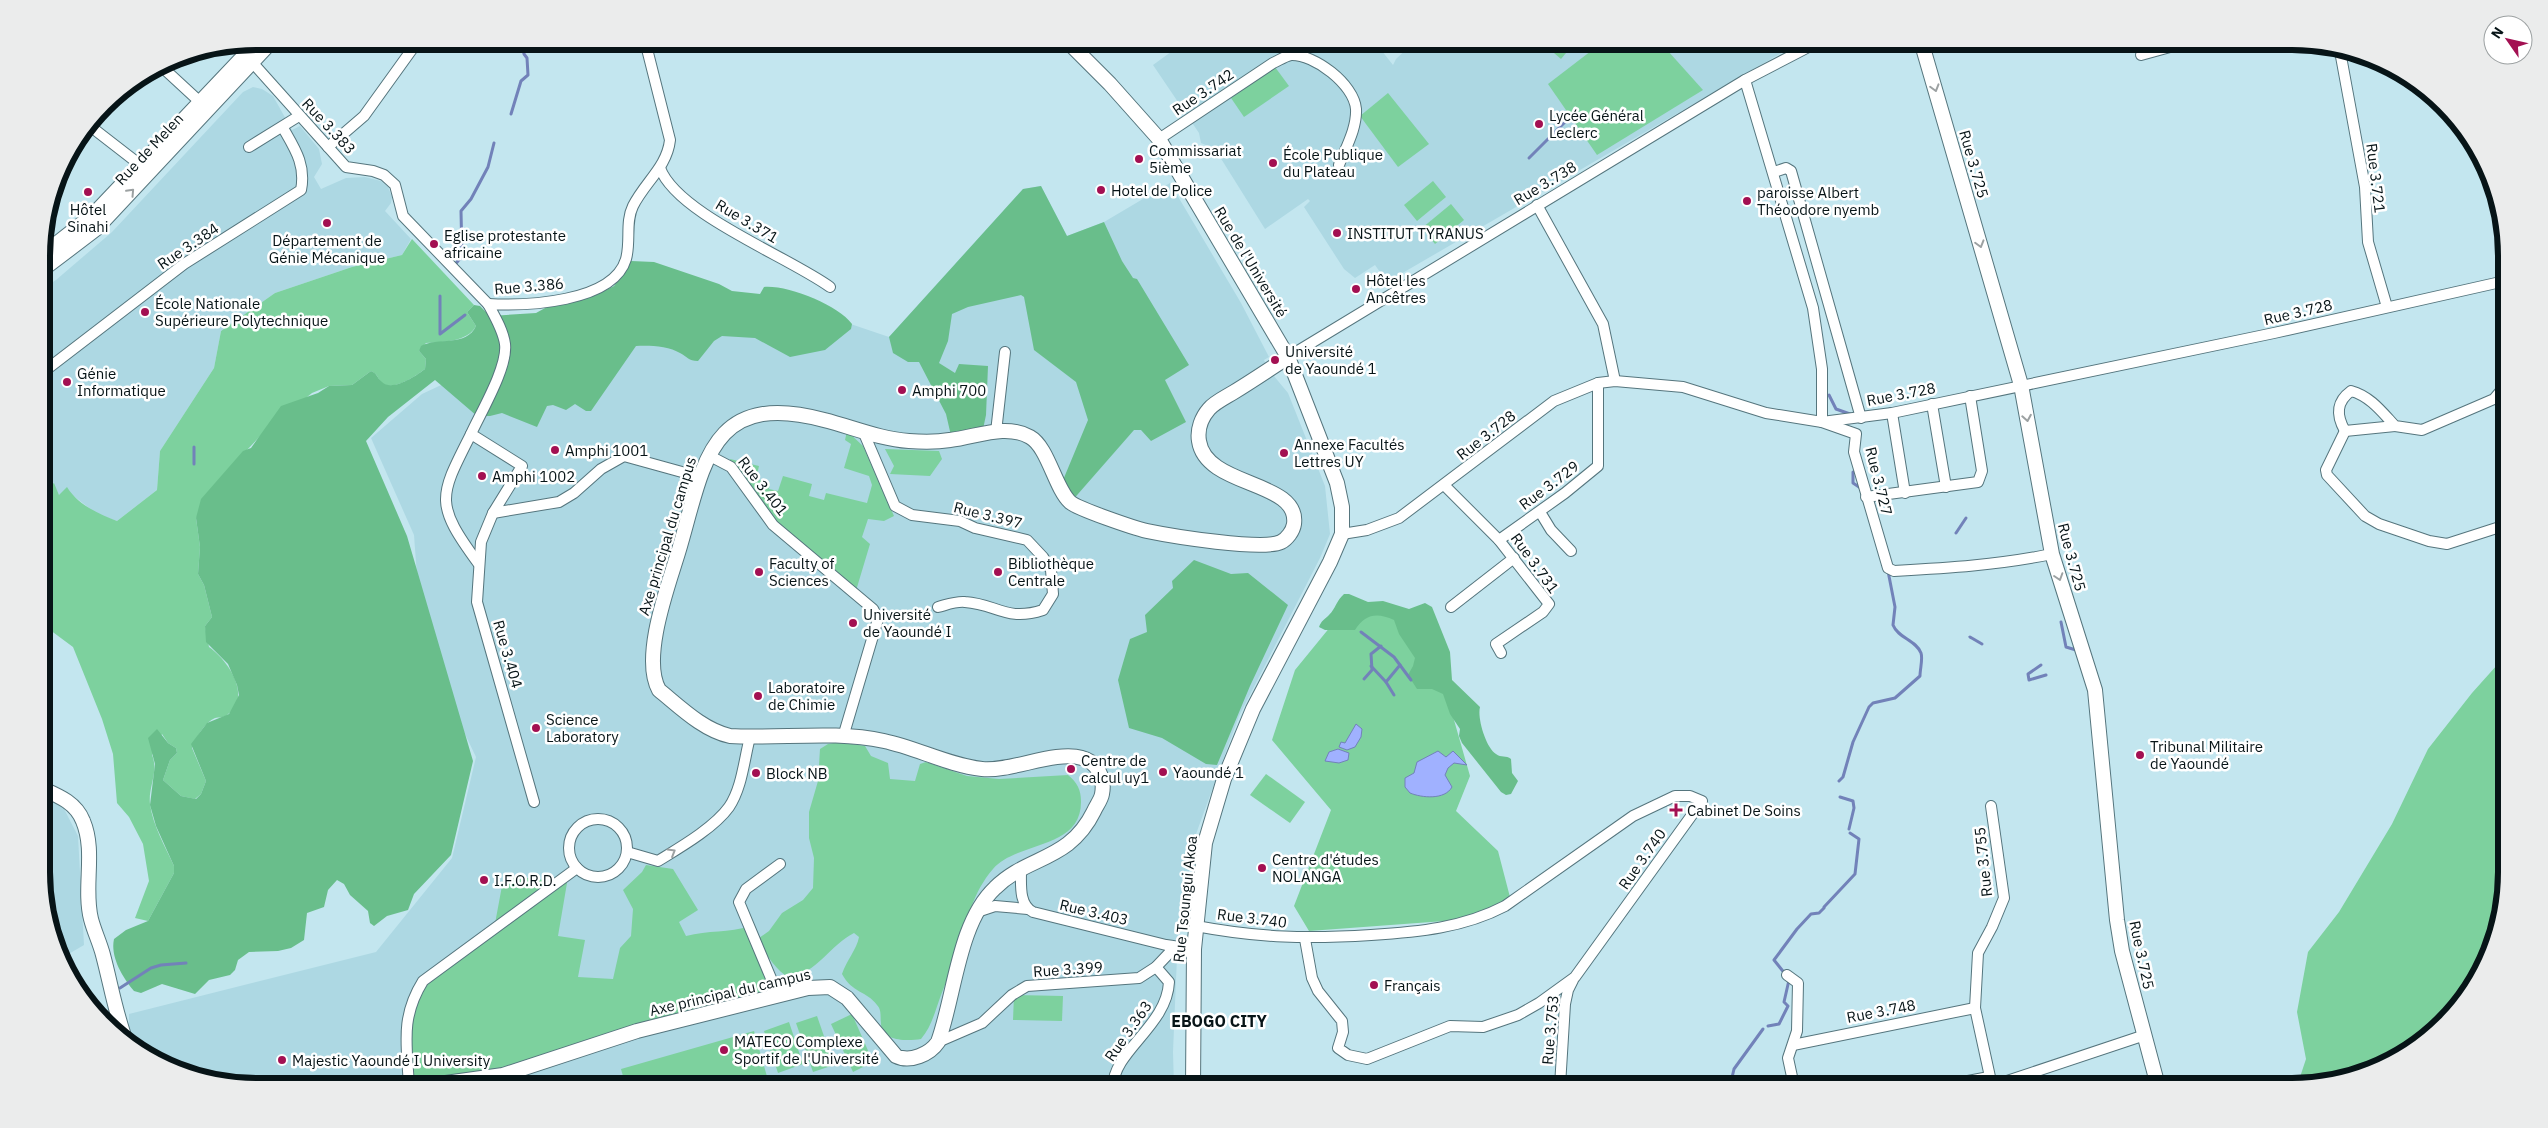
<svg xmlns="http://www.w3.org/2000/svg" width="2548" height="1128" viewBox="0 0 2548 1128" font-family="'IBM Plex Sans',sans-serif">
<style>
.built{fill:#add8e3}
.green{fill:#7dd19e}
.forest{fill:#69be8b}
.water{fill:#a0b1ff;stroke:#7282b9}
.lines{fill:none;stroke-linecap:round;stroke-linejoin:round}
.stream{stroke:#7282b9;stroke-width:3}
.street-casing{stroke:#55757d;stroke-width:12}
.secondary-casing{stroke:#55757d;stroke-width:16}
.street{stroke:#fff;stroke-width:10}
.secondary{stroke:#fff;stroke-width:14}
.oneway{stroke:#9ca1a2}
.poi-dot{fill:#a31052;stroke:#fff;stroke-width:2}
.labels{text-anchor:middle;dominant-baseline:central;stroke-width:5;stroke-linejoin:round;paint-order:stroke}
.street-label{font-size:15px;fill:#071417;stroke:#fff}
.poi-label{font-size:15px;fill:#071417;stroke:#fff;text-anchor:start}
.neighbourhood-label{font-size:16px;font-weight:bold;fill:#071417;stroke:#fff}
.rim{fill:none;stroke:#071417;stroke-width:6}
</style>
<rect width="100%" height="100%" fill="#c3e6ef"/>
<g class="built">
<path d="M1186,41H1326L1330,46L1338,41H1374L1393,65L1396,59L1415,41H1802L1387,282L1375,265L1355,278L1344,269L1304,207L1310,201L1308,199L1265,229L1215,149L1201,143L1199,133L1153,65Z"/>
<path d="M253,87L262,89L273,96L292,130L300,126L319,149L322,164L314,177L321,189L346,178L365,177L381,181L388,187L392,197L391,203L385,211L411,239L402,255L352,267L275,293L221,331L214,368L160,451L157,490L117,521L97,514L71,494L59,495L42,459V289L56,280L112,232L243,92Z"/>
<path d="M1170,183L1241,303L1269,357L1264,360L1269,370L1288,393L1325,486L1330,534L1320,558L1239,716L1196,834L1178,933L1173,1052L1174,1087H256L174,1071L129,1045V1014L376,952L452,858L476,757L422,644L414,535L371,438L422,394L625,299L771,297L889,337L1023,189L1041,186L1067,236L1104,222Z"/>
<path d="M43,796L62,805L78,836L84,945L60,959L43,901Z"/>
</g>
<g class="green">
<path d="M1540,41H1576L1561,59Z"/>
<path d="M1604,41H1659L1703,90L1597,155L1548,84Z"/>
<path d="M1275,67L1289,86L1244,117L1231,98Z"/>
<path d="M1388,93L1429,144L1398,167L1360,116Z"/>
<path d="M1433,181L1446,197L1417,221L1404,205Z"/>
<path d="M1451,204L1464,220L1435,244L1422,228Z"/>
<path d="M412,239L474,305L467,312L476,326C468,342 442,342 426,343L419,351L426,359L425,369C416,376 392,392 382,383C377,378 378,374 371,371L352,385L329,386L312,393L263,433L247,450L196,518L200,547L198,574L204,585L212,617L205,626L209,647C228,660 253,697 227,715C223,718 219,717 215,718C205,722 196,738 192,748L206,781L201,794L195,799L181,796L163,780L170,760L177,753L176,748L168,743L162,734L152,755C159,772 148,787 150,804C153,826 165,846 174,866V873L148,921L135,918L149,881L143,844L129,817L117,803L113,754L102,719L73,647L46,627L47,609L42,599V491L54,483L59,495L67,487C78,505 99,514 117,521L157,490L160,451L214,368L221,331L275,293L352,267L402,255Z"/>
<path d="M847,431L863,446L894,516L884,521L868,519L862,537L870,544L855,594L773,525L731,467L730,459L759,466L756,479L770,483L769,489L778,491L783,476L812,484L809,496L824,500L826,493L867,503L872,485L869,476L844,468L851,444L845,440Z"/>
<path d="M885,449L939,451L942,459L930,476L890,474L894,466Z"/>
<path d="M1344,610L1394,615L1444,685L1470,776L1456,811L1498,851L1511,901L1472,919L1309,931L1294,906L1331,810L1272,740L1295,670Z"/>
<path d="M2506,655L2507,873L2491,954L2462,1003L2412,1050L2362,1075L2297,1086L2306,1059L2297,1012L2308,952L2339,912L2392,824L2428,749L2472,693Z"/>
<path d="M839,742L865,746L871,756L888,763L890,779L915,781L920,764L926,762L967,776L999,779L1068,775C1077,782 1081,790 1081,801C1082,850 1017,841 993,869C973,892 967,920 959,948C954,964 947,979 941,995C935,1011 932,1026 921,1039C908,1041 882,1042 881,1024C880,1017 882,1010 877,1005C867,991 852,993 842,974C846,961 857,949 859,937L854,933C830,945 817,973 789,978C774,968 765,954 759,938L769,931L782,913L803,900L813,888L814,858L809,838V812L818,781L820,749L828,744Z"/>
<path d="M1266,774L1305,802L1290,823L1250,795Z"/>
<path d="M646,865L673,869L698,910L679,922L686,936C708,930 729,933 750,926L778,995L503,1075L409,1087L412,998L423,981L494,929L504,875L567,883L558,936L585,940L578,977L613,979L620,948L631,936L633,909L623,890L642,872Z"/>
<path d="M1014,995L1063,996L1062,1021L1013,1020Z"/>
<path d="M852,1014L873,1062L853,1072L831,1024Z"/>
<path d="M817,1016L834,1065L813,1072L796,1023Z"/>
<path d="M789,1022L803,1064L778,1073L764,1031Z"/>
<path d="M754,1031L770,1087H626L621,1069Z"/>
</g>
<g class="forest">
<path d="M1041,186L1067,236L1104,222L1122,261L1133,278L1137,279L1189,365L1165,380L1186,422L1151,441L1141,430H1134L1071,502L1061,485L1088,420L1076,382L1034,350L1024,297L1021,295L968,307L952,314L948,341L939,363L955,373L959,364L988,366L986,415L982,434L952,440L946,414L919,362H908L893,353L889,337L1023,189Z"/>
<path d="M631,261L654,262L719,284L732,291L760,294L764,287C788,285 838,305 852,324L851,329L825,350L790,357L755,338L722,336L714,341L698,361C688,361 688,357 680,353C669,346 648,345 636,346L591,411H586L575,404L566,410L553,405L547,406L537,427L502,413L490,416H477L435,380L388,417L366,441L407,536L473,761L451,855L414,894L408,910L387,916L374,926L370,923L368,911L350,895L344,884L337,880L328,890L324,907L307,913L304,940L291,948L278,951L249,952L238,960L235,970L230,975L209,980L195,994L162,984L141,993L134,991C123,978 110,957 114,939L126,930L148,921L174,873V866L156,826L150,805L155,764L148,738L157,729L168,743L176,748L177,753L170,760L163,780L181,796L196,799L201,794L206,781L191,744L207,723L229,714L239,695L237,685L228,664L206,642L205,626L212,617L204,585L198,574L200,547L196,518L201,499L243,451L251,448L281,406L318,393L329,386L352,385L371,371C377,373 377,378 382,382C392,392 416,376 425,369L426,359L419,351L421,346C437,337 467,347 476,326L467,312L474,305L480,306L490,316L536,313L547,307L596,295L614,286Z"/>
<path d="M1194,560L1231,574L1248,573L1288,605L1250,686L1217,765L1206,764L1162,738L1129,728L1118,680L1130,639L1147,632L1145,615L1173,588L1172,581Z"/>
<path d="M1344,594H1349L1368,602L1383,601L1409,609L1425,603L1432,607L1450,652L1452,680L1480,707C1477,718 1486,748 1496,754C1501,758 1506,755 1511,759L1512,773L1518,781L1511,794L1506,795L1501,792L1462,743L1459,736L1460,729L1450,714L1443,694L1432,689H1417L1408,675L1413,666L1415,658L1399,634L1394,620C1377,612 1365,614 1355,630H1325L1319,627C1321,621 1325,619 1329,615C1336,608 1336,601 1344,594Z"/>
</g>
<g class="water">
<path d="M1356,724L1362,729L1361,737L1355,747L1347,750L1339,747L1341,742L1345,743Z"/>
<path d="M1338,749L1349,753L1348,760L1339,763L1325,761L1329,752Z"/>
<path d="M1438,751L1446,757L1453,751L1467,765L1454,763L1448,768L1445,775L1452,787C1445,800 1422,798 1410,793L1405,787V778L1414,773L1417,762Z"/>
</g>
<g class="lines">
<g class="stream">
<path d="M511,114L521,81L528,75L527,58L524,54L521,41"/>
<path d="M1529,158L1569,118"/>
<path d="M453,267L462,256L461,211L471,199L488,167L494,143"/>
<path d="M440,296V334L465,315"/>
<path d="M1829,395L1836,409L1850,414"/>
<path d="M194,447V464"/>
<path d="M1853,472V483L1862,489"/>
<path d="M1956,533L1966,518"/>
<path d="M2061,622L2066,647L2076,650"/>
<path d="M1361,632L1394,657L1411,680"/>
<path d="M1970,637L1982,644"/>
<path d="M2041,665L2028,674L2029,680L2046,675"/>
<path d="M1371,666L1386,682L1394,695"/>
<path d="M1364,679L1372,670L1371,654L1381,646"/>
<path d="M1386,682L1400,665"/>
<path d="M1839,781L1843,777L1853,742L1869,707L1873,703L1895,698L1920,676C1920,669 1923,659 1921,653C1916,640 1898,638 1893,625L1895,607L1888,571"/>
<path d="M1840,797L1853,801L1854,808L1849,829"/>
<path d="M1824,907L1855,874L1859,839L1850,833"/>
<path d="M1786,975L1774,960L1797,929L1811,914L1819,913L1824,908"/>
<path d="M120,988L151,968L161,965L186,963"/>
<path d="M1768,1026L1779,1024L1788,1006L1784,1002L1789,980"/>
<path d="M1730,1086L1734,1069L1763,1029"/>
</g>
<defs>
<g id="street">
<path d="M645,41L670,140C667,167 645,182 633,206C625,222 631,241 626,259C613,303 525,306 488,304C495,317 503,330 505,344C508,367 481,412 471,434L522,466L493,513L559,502L574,493L601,469L624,456L700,477"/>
<path d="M2340,51L2365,187L2368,242L2387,307"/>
<path d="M2141,55L2192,41"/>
<path d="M252,62L346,167L373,171L384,175L395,185L403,216L488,304"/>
<path d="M161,66L200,102"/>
<path d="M1745,80L1813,308L1822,369V422L1856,434L1854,452L1888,568L1894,571C1947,568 1999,565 2052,554"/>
<path d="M90,126L139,164"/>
<path d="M1159,139L1273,63C1278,61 1285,56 1291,55C1314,54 1354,84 1356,109C1357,128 1346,147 1339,165"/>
<path d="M249,147L299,116"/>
<path d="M328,147L364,116L418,41"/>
<path d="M660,168C677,214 789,257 830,287"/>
<path d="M1774,172L1786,168L1791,171L1861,418"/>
<path d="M1537,205L1603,324L1615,381"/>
<path d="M1288,357L1745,80L1820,41"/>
<path d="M42,373L184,264L301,190C306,165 295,149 283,128"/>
<path d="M1932,404L1946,487"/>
<path d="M1892,413L1905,493"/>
<path d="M863,431L895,506L912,515L960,521L975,528L1027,540L1043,557L1051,570L1053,594L1043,610C1006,622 997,604 965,602C956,601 946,605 938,607"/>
<path d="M2345,431L2326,470L2327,475L2365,516L2379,524L2429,541L2447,544L2506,525"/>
<path d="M2345,431C2336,415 2336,402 2351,391C2370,396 2382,412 2395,426L2422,430L2494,399L2505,386"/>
<path d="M2345,431L2395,426"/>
<path d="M996,432L1005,352"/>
<path d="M471,434C439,497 434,503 478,563"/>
<path d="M708,455L731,467L773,525L873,609L878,619L843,737"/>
<path d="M1445,486L1499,540L1549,604L1543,612L1496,644L1501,653"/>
<path d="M1866,497L1978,482L1982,471L1970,396"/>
<path d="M1540,512L1551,530L1571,551"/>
<path d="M493,513L481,542L477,602L534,802"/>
<path d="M1342,534L1367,530L1399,518L1554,401L1598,383L1615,381L1683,387L1766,413L1822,422L1892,413L2274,333L2505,281"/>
<path d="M1499,540L1565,493L1598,466V383"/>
<path d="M1451,607L1514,558"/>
<path d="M1991,806L2004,898L1992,927L1978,953L1975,1008L1992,1086"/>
<circle cx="598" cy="848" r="29"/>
<path d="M627,852L658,861C679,848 714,828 729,807C742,788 744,760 750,737"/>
<path d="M1021,871C1021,885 1019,905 1033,912L1166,945L1194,949"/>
<path d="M977,912L995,906L1028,909"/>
<path d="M1196,926C1259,938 1308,939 1371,935C1418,932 1463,928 1505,906L1633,816L1675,796H1690L1702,801L1575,977L1539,1003L1518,1015L1483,1027L1450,1026L1367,1059L1348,1055L1338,1048L1343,1032L1342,1021L1318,991L1312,978L1305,939"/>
<path d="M1787,975L1798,983L1797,1031L1788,1058L1794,1086"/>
<path d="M778,995L739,902L746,889L780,864"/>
<path d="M938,1042L982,1023L1012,995L1027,986L1139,978L1156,967L1175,947"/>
<path d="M1793,1045L1975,1008"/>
<path d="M1560,1086L1565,1004L1568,990L1573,980"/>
<path d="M1942,1086L1989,1077"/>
<path d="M1992,1086L2145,1035"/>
<path d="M409,1087C407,1045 400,1018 423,981L577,868"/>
<path d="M1113,1087C1113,1051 1167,1026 1169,982L1156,967"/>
</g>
<g id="secondary">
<path d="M1067,41L1110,84L1159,139L1288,357L1337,483L1342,507V534L1330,562L1253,709L1224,779L1205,843L1194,949L1193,1087"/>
<path d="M1921,41L2021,385L2052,554L2095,690L2117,920L2122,951L2158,1086"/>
<path d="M42,255L93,215L258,41"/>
<path d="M42,270L96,229L272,41"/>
<path d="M43,789C59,796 76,803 83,821C96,852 83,887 91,919C94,931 100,943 103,955C111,985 116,1016 127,1044"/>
<path d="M417,1087L503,1075L637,1031L808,988L830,987L847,998L896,1056C910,1063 930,1054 938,1042C955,995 958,923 995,888C1028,855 1069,862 1094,811C1096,806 1101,800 1102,794C1105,779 1098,762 1082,758C1055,750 1011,772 982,769C948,765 917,748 884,741C833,730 781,739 730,736C703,730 680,707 659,690C641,658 668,586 678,553C704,466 708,389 824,420C852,427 880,439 909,441C922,442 938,442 950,440C977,437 1005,423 1030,437C1048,447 1055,488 1070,502C1078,509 1134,528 1147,531C1171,536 1263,551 1281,542C1287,539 1293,531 1294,524C1300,480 1206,488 1199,441C1197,429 1202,417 1209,409C1215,402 1226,397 1234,392C1252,381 1270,369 1288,357"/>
</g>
</defs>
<use href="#street" class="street-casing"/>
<use href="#secondary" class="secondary-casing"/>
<use href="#street" class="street"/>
<use href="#secondary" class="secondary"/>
</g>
<defs><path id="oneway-chevron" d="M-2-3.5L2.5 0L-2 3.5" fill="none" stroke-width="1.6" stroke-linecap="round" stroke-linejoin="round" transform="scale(1.25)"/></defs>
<g class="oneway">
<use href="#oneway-chevron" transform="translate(1935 88) rotate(74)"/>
<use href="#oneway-chevron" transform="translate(131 192) rotate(-47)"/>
<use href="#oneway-chevron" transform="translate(1980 244) rotate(74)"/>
<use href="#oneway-chevron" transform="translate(2027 418) rotate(80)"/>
<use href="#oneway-chevron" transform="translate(2059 577) rotate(72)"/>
<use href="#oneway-chevron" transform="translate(672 852) rotate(-31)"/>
</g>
<g class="poi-dot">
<circle cx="1539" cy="124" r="5"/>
<circle cx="1139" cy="159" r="5"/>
<circle cx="1273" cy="163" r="5"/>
<circle cx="1101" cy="190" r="5"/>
<circle cx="88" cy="192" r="5"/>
<circle cx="1747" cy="201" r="5"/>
<circle cx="327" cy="223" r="5"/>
<circle cx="1337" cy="233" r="5"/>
<circle cx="434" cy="244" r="5"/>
<circle cx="1356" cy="289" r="5"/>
<circle cx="145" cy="312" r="5"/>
<circle cx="1275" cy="360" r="5"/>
<circle cx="67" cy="382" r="5"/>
<circle cx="902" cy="390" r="5"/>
<circle cx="555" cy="450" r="5"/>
<circle cx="1284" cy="453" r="5"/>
<circle cx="482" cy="476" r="5"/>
<circle cx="759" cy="572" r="5"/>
<circle cx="998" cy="572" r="5"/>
<circle cx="853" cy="623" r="5"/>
<circle cx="758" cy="696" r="5"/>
<circle cx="536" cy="728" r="5"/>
<circle cx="2140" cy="755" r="5"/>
<circle cx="1071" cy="769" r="5"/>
<circle cx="1163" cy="772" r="5"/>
<circle cx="756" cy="773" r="5"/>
<path d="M1673.5 802.5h5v5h5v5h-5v5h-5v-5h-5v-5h5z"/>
<circle cx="1262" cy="868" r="5"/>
<circle cx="484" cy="880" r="5"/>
<circle cx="1374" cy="985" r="5"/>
<circle cx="724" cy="1050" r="5"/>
<circle cx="282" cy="1060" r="5"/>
</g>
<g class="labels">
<g class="street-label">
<text transform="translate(1203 92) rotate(-34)">Rue 3.742</text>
<text transform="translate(329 126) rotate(47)">Rue 3.383</text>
<text transform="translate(149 149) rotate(-47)">Rue de Melen</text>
<text transform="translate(1974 164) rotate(74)">Rue 3.725</text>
<text transform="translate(2376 178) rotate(83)">Rue 3.721</text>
<text transform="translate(1545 183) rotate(-31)">Rue 3.738</text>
<text transform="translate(747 221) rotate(31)">Rue 3.371</text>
<text transform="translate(188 246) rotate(-34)">Rue 3.384</text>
<text transform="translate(1251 262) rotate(59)">Rue de l'Université</text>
<text transform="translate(529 286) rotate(-5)">Rue 3.386</text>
<text transform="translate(2298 312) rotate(-13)">Rue 3.728</text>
<text transform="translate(1901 394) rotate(-11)">Rue 3.728</text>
<text transform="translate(1486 435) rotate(-38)">Rue 3.728</text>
<text transform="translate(1879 481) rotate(76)">Rue 3.727</text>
<text transform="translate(1549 485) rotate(-37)">Rue 3.729</text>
<text transform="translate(763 486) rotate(52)">Rue 3.401</text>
<text transform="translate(988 515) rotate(14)">Rue 3.397</text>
<text transform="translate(667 536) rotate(-73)">Axe principal du campus</text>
<text transform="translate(2072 557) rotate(75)">Rue 3.725</text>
<text transform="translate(1535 563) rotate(54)">Rue 3.731</text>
<text transform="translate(508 654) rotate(74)">Rue 3.404</text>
<text transform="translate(1642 859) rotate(-55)">Rue 3.740</text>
<text transform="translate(1983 862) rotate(-96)">Rue 3.755</text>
<text transform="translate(1185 899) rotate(-84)">Rue Tsoungui Akoa</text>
<text transform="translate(1094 912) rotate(13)">Rue 3.403</text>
<text transform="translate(1252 918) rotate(7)">Rue 3.740</text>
<text transform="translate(2142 955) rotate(78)">Rue 3.725</text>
<text transform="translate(1068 969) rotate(-4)">Rue 3.399</text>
<text transform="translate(730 992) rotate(-13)">Axe principal du campus</text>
<text transform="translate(1881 1011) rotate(-11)">Rue 3.748</text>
<text transform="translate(1550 1030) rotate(-85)">Rue 3.753</text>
<text transform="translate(1128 1031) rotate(-55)">Rue 3.363</text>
</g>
<g class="poi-label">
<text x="1549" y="115">Lycée Général<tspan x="1549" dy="17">Leclerc</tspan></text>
<text x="1149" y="150">Commissariat<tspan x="1149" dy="17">5ième</tspan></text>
<text x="1283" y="154">École Publique<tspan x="1283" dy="17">du Plateau</tspan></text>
<text x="1111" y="190">Hotel de Police</text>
<text x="1757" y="192">paroisse Albert<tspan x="1757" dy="17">Théoodore nyemb</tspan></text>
<text x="88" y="209" text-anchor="middle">Hôtel<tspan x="88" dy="17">Sinahi</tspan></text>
<text x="1347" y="233">INSTITUT TYRANUS</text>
<text x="444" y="235">Eglise protestante<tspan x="444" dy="17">africaine</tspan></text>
<text x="327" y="240" text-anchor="middle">Département de<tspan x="327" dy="17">Génie Mécanique</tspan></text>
<text x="1366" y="280">Hôtel les<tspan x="1366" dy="17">Ancêtres</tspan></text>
<text x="155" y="303">École Nationale<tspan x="155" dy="17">Supérieure Polytechnique</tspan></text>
<text x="1285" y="351">Université<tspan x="1285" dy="17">de Yaoundé 1</tspan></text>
<text x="77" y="373">Génie<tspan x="77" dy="17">Informatique</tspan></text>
<text x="912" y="390">Amphi 700</text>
<text x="1294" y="444">Annexe Facultés<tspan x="1294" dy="17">Lettres UY</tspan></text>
<text x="565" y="450">Amphi 1001</text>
<text x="492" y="476">Amphi 1002</text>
<text x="769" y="563">Faculty of<tspan x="769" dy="17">Sciences</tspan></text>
<text x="1008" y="563">Bibliothèque<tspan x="1008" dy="17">Centrale</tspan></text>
<text x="863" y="614">Université<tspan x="863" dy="17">de Yaoundé I</tspan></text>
<text x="768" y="687">Laboratoire<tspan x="768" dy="17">de Chimie</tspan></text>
<text x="546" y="719">Science<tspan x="546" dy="17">Laboratory</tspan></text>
<text x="2150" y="746">Tribunal Militaire<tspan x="2150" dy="17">de Yaoundé</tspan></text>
<text x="1081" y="760">Centre de<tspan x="1081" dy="17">calcul uy1</tspan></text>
<text x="1173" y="772">Yaoundé 1</text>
<text x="766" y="773">Block NB</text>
<text x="1687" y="810">Cabinet De Soins</text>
<text x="1272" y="859">Centre d'études<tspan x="1272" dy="17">NOLANGA</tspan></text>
<text x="494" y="880">I.F.O.R.D.</text>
<text x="1384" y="985">Français</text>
<text x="734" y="1041">MATECO Complexe<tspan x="734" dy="17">Sportif de l'Université</tspan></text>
<text x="292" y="1060">Majestic Yaoundé I University</text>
</g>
<g class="neighbourhood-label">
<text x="1219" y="1021">EBOGO CITY</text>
</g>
</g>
<path d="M0 0H2548V1128H0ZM256 50H2292A206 206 0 0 1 2498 256V872A206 206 0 0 1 2292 1078H256A206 206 0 0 1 50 872V256A206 206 0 0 1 256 50Z" fill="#ebecec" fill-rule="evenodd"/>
<path class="rim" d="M256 50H2292A206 206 0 0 1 2498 256V872A206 206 0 0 1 2292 1078H256A206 206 0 0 1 50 872V256A206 206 0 0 1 256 50Z"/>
<g transform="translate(2508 40) rotate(304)"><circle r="24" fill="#ffffff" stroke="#9ca1a2"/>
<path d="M0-4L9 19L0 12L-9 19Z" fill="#a31052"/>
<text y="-8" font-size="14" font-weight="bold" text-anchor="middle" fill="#071417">N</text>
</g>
</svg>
